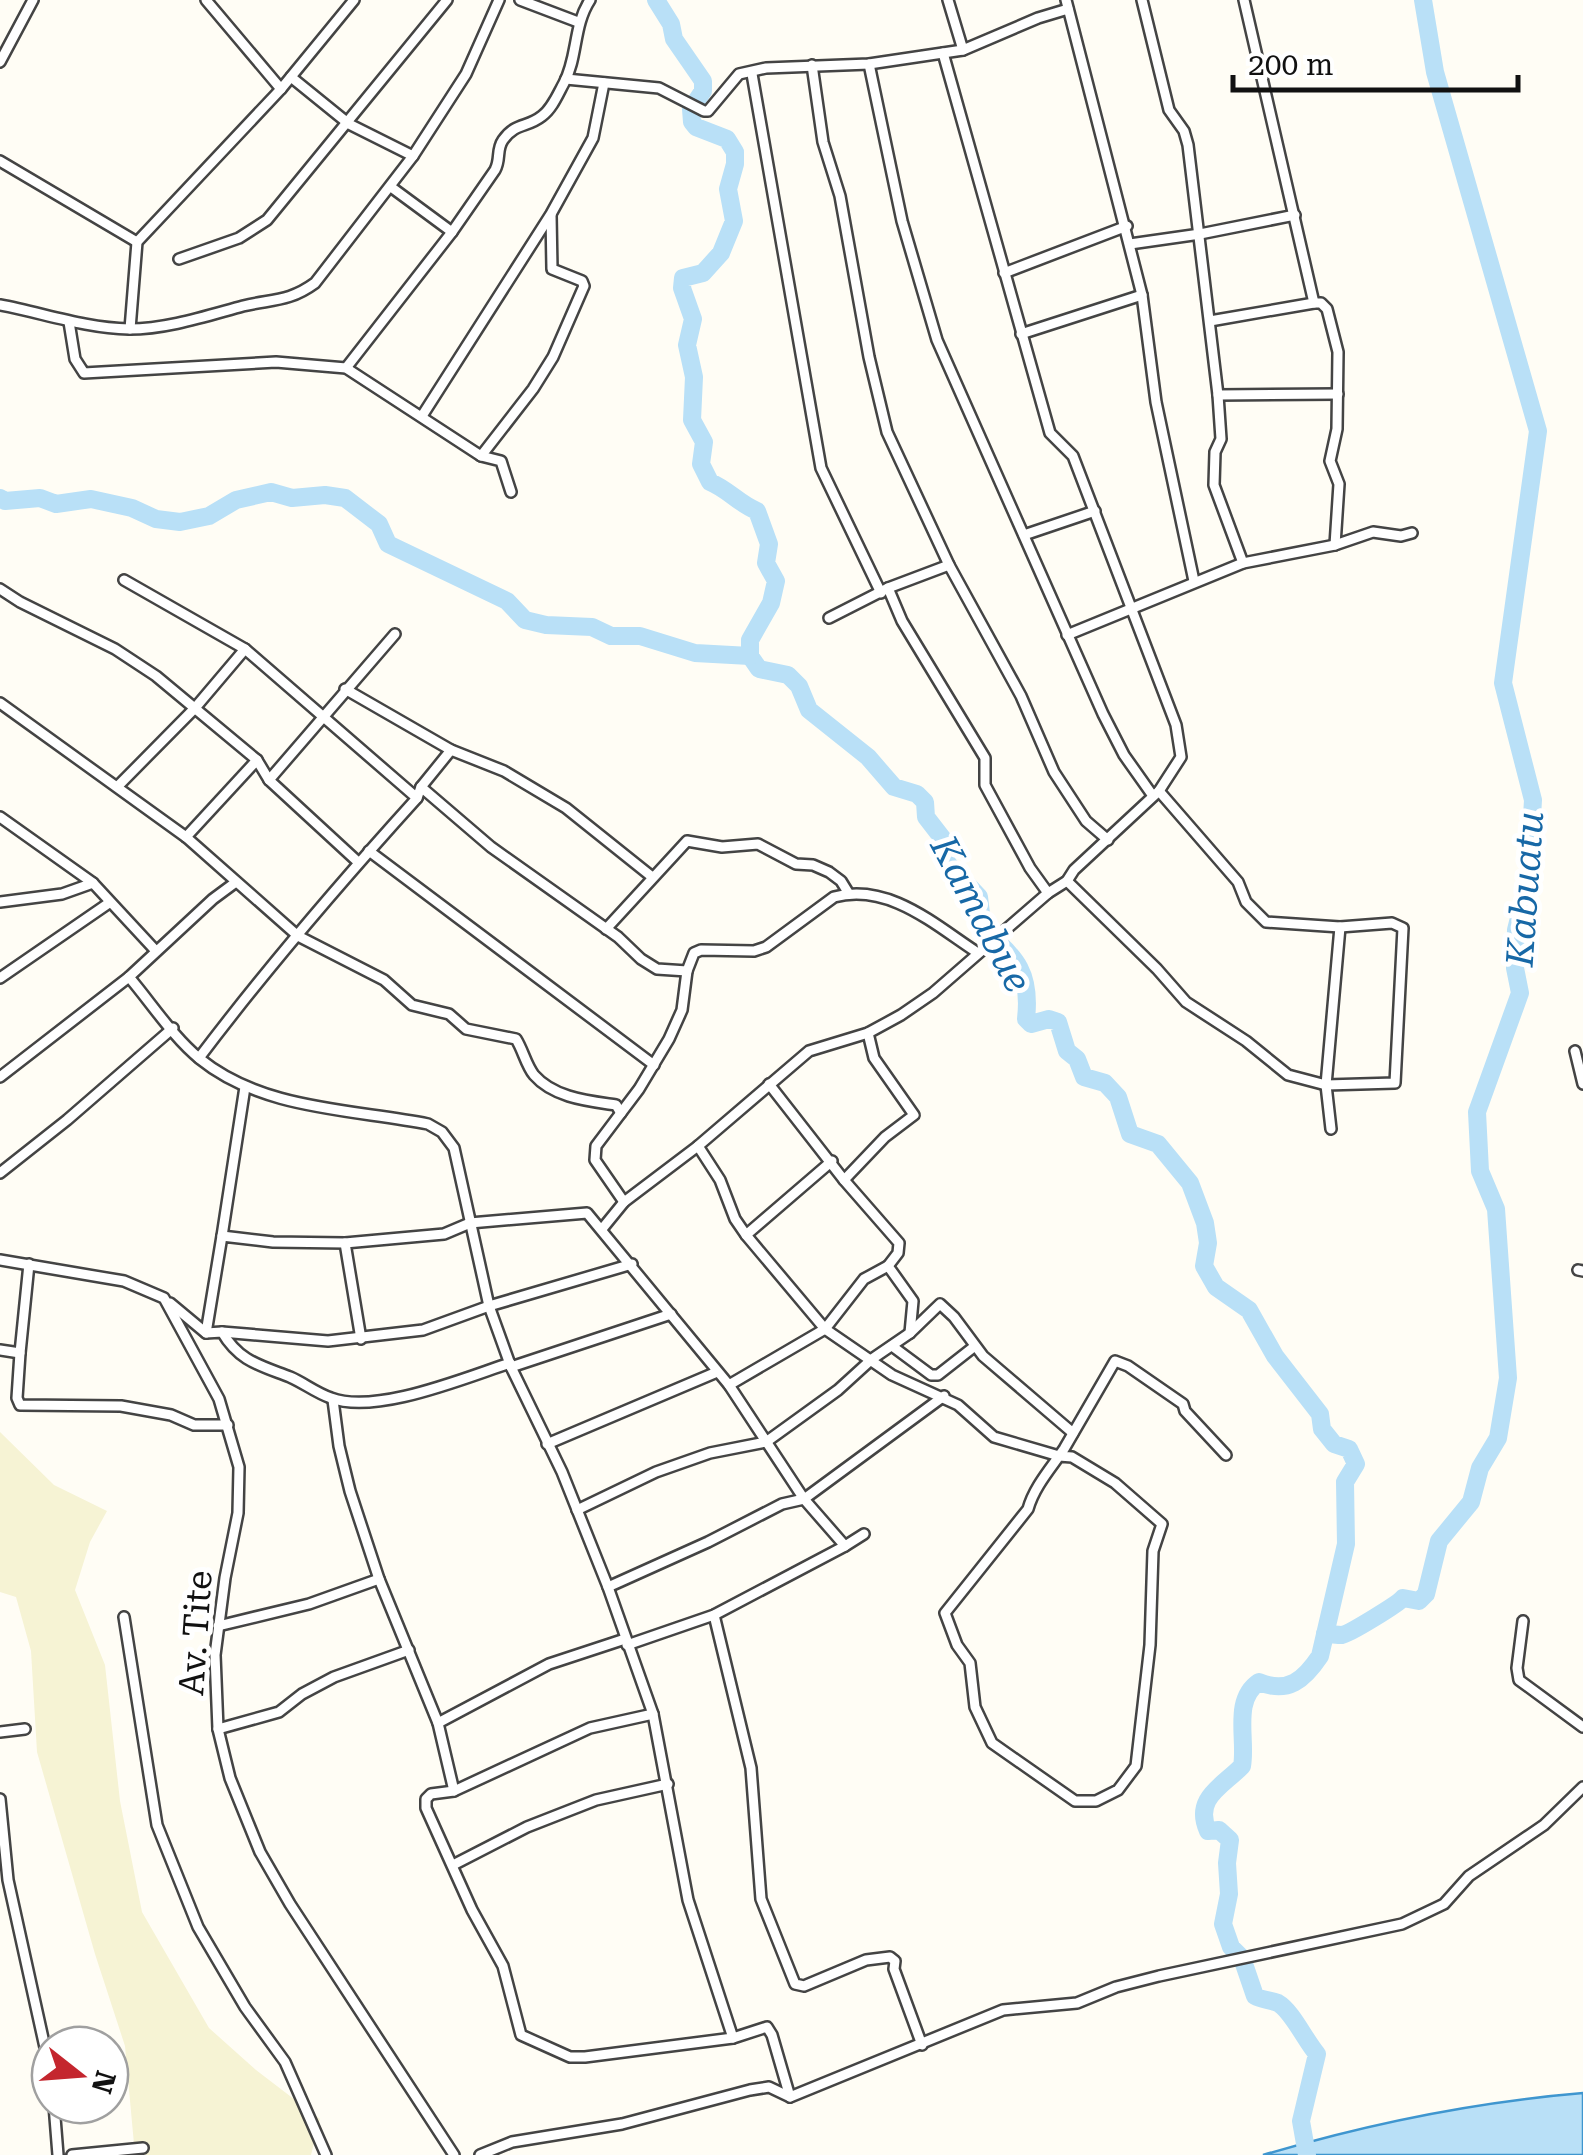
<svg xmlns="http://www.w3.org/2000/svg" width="1583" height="2155" viewBox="0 0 1583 2155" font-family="'Roboto Serif',serif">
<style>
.farmland{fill:#f6f3d4}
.water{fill:#b9e0f7;stroke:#3f96cf;stroke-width:2.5}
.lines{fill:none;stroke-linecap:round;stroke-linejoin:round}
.river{stroke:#b9e0f7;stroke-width:18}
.minor-casing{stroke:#444;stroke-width:14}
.minor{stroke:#fff;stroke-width:9}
.labels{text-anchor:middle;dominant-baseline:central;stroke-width:10;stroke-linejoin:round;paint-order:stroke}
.street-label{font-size:35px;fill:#111;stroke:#fff}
.water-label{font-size:38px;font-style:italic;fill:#1768a6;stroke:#fff}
</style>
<rect width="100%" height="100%" fill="#fffdf5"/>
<path class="farmland" d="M0,1432L54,1485L107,1511L90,1542L75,1590L105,1665L120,1801L142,1912L209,2028L256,2070L320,2119L311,2155H135L125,2046L95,1954L37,1752L31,1651L16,1597L0,1592Z"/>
<path class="water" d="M1583,2093V2155H1263C1367,2124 1475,2102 1583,2093Z"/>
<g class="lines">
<g class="river">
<path d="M656,0L671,24L674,39L703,81V91L691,109L692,122L696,127L727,139L735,152V164L728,189L734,221L721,253L703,273L683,278L682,288L693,319L687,345L694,377L692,420L704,442L701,464L710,482C729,490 738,503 757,511L769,544L766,563L776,581L771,603L750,640V656L759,669L788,675L799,686L809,710L868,757L894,787L917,794L925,802L926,817L943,839L947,863L979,897L983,930C1018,957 1031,975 1026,1019L1031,1024L1049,1019L1058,1022L1067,1051L1077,1059L1084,1077L1105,1083L1118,1097L1130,1134L1158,1144L1190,1183L1205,1223L1208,1243L1204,1266L1216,1287L1249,1310L1275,1356L1320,1414L1322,1429L1334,1444L1349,1449L1356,1464L1345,1482L1346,1544L1320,1656C1304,1680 1288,1694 1259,1682C1232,1700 1247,1740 1242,1766C1223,1786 1193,1798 1208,1831L1219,1830L1230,1840L1227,1863L1229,1894L1223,1924L1231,1947L1242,1958L1255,1996C1262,2000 1270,2000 1278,2003C1292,2011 1305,2040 1317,2054L1301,2121L1307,2155"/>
<path d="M0,498L5,501L40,498L56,504L91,499L132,508L156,519L180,522L209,516L236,500L271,492L292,498L325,495L345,498L379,524L388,544L507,601L525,620L546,625L592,627L611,636H640L695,653L750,656"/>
<path d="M1325,1634C1331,1634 1336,1635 1342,1635C1349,1634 1398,1604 1403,1598L1419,1601L1426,1594L1439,1541L1471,1502L1480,1468L1498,1438L1508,1378L1496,1209L1480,1171L1477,1112L1520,993L1515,968L1516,930L1528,882L1533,800L1503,683L1538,431L1435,72L1423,0"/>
</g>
<defs>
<g id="minor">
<path d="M206,0L281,89"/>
<path d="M520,0L578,22"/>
<path d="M948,0L963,50L1038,18L1068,9"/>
<path d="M1066,0L1142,295L1156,402L1194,581"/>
<path d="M1142,0L1169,110L1184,131L1188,145L1218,395L1221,439L1215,452L1214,485L1243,563"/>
<path d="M1244,0L1314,303"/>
<path d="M0,62L33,0"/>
<path d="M869,64L902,221L937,340L1103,714L1124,755L1153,796"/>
<path d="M812,65L823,142L840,196L869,357L887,432L949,565L1021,696L1054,772L1086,821L1108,840"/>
<path d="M752,74L821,468L881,593"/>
<path d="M291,77L349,124L413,156"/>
<path d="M566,79L659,88L704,111H708L739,74L766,68L869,64L963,50"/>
<path d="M0,161L137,242"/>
<path d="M391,187L452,232"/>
<path d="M1130,244L1200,234L1295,215"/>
<path d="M179,259L239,238L267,220L447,0"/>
<path d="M1004,273L1127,226"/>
<path d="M0,305C43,313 85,328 129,329C167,329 206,316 243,306C272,299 289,302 315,283L413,156L466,74L499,0"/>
<path d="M1210,321L1314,303H1321L1327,309L1338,352L1337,429L1330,461L1339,484L1335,545"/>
<path d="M69,322L75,359L84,373L276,362L346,368L481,456L501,461L511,492"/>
<path d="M130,329L137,242L281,89L354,0"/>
<path d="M1021,334L1142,295"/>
<path d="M346,368L452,232L495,170C501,159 496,150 503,140C516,122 527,128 542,116C552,109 558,94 564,83C578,57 573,26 590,0"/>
<path d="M1218,395L1338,394"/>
<path d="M422,416L551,214L593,138L604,83"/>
<path d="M481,456L533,389L553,357L584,286L582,281L552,269L551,215"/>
<path d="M1024,535L1095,511"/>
<path d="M124,580L245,649L417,798"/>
<path d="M888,588L902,621L985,758V785L1030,868L1048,893"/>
<path d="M0,589L20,602L115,649L156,676L257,760L269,780L358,862"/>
<path d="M829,618L888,588L949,565"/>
<path d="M1067,635L1243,563L1335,545L1373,532L1401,536L1412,533"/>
<path d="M345,689L451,750L504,771L566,808L651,876"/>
<path d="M0,703L186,837L298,936L384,980L412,1005L449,1014L466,1029L516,1039C523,1050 526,1065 534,1075C554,1098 589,1101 616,1105L621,1113"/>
<path d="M269,780L395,634"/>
<path d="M118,786L195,708L245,649"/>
<path d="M421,787L491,847L618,937L641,959L657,969L687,971L694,953L701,950L754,951L766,947L834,897C889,882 936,926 978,953"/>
<path d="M0,817L93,883L156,951"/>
<path d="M186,837L257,760"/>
<path d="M369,851L654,1065"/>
<path d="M1067,881L1157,969L1186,1002L1246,1041L1288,1075L1326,1085L1395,1083L1403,928L1392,923L1340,927L1266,922L1246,902L1238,882L1159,791"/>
<path d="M0,902L62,894L93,883"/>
<path d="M606,929L687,841L722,847L758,844L796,864L813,865L829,872L841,881L849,894"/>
<path d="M129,977C152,1004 173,1037 200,1059C263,1110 351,1109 428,1124L442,1132L454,1148L489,1306L511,1367L562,1472L608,1587L653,1714L688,1900L733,2038"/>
<path d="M0,978L109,903"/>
<path d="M1575,1051L1583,1084"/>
<path d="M199,1058C267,968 341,882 417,798L421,787L451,750"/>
<path d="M0,1077L129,977L213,899L236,882"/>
<path d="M769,1084L844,1180L899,1243L898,1253L888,1266L913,1301L910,1333"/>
<path d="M1331,1129L1326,1085L1340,927"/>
<path d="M698,1146L720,1180L735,1219L746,1235L825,1329L892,1375L958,1405L994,1437L1059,1456L1072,1457L1115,1483L1162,1524L1153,1551L1150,1645L1136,1766L1118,1790L1096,1801H1075L992,1743L975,1707L970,1663L957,1645L945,1613L1028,1509C1034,1487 1051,1468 1064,1449L1115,1361L1128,1366L1183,1404L1185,1411L1226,1455"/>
<path d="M0,1173L67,1120L173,1028"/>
<path d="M844,1180L885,1137L914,1115L874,1058L868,1033"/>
<path d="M624,1202L595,1160L596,1146L639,1089L669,1039L682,1010L687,971"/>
<path d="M602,1229L624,1202L698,1146L809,1051L868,1033L901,1015L933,993L1048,893L1067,881L1074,870L1159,791L1181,757L1176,725L1073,456L1050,433L943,53"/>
<path d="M746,1235L832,1161"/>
<path d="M222,1236L245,1087"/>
<path d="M345,1243L361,1339"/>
<path d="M0,1260L124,1281L164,1298L219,1399L239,1467L238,1513L225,1578L215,1655L218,1729L230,1778L260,1852L290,1904L454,2155"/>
<path d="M1578,1270L1583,1271"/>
<path d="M170,1303L206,1333L222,1332C239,1361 259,1365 290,1377C304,1383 316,1393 331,1398C376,1415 464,1378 510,1363"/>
<path d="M222,1332L328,1341L423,1330L489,1306L632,1264"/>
<path d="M206,1333L222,1236L273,1242L345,1243L444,1234L470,1223L587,1213L729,1385L804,1499L845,1546L864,1534"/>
<path d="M892,1346L931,1375H938L975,1346"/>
<path d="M0,1350L20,1353L29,1264"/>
<path d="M20,1353L17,1398L20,1405L121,1406L171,1415L194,1425H228"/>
<path d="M511,1367L671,1314"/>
<path d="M729,1385L825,1329L864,1279L888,1266"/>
<path d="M333,1400L339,1446L350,1491L379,1579L438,1723L454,1791"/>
<path d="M547,1444L717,1372"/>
<path d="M577,1510L656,1472L710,1453L766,1442L838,1390L872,1359L910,1333L940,1304L954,1317L983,1356L1073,1433"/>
<path d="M608,1587L708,1542L782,1504L804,1499L944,1396"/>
<path d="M714,1615L751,1768L761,1899L795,1984L804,1986L866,1960L890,1957L895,1961L894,1969L922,2045"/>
<path d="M124,1617L157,1825L198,1927L245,2007L285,2062L326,2155"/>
<path d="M1523,1621L1517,1668L1519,1680L1583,1727"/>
<path d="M218,1626L309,1604L379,1579"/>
<path d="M627,1645L714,1615L845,1546"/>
<path d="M653,1714L590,1728L454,1791L431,1794L426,1799V1808L472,1910L503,1966L521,2035L570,2057H585L733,2038L767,2027L772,2035L790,2097"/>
<path d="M438,1723L549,1664L625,1639"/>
<path d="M218,1729L279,1712L302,1694L334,1677L409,1650"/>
<path d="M0,1732L25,1729"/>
<path d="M0,1799L8,1880L50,2070"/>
<path d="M453,1865L527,1827L596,1800L668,1784"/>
<path d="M54,2105L58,2155"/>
<path d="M72,2155L143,2148"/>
<path d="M480,2155L512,2142L622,2124L750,2090L769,2087L790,2097L1003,2010L1077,2003L1116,1987L1159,1976L1402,1924L1444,1904L1469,1876L1544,1825L1583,1787"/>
</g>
</defs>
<use href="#minor" class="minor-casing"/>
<use href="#minor" class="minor"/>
</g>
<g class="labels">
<g class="street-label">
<text transform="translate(196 1633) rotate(-86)">Av. Tite</text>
</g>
<g class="water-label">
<text transform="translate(1525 889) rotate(-86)">Kabuatu</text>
<text transform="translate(981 914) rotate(62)">Kamabue</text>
</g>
</g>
<g transform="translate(80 2075) rotate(107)"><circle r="48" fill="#ffffff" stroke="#a0a0a0" stroke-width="2.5"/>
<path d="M0-8L18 38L0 25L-18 38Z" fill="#c4262e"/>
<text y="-15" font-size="28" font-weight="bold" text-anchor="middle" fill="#111111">N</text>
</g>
<path d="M1233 75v15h285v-15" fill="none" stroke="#111111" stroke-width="5"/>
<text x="1248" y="75" font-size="30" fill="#111111" stroke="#ffffff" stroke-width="8" paint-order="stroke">200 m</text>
</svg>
